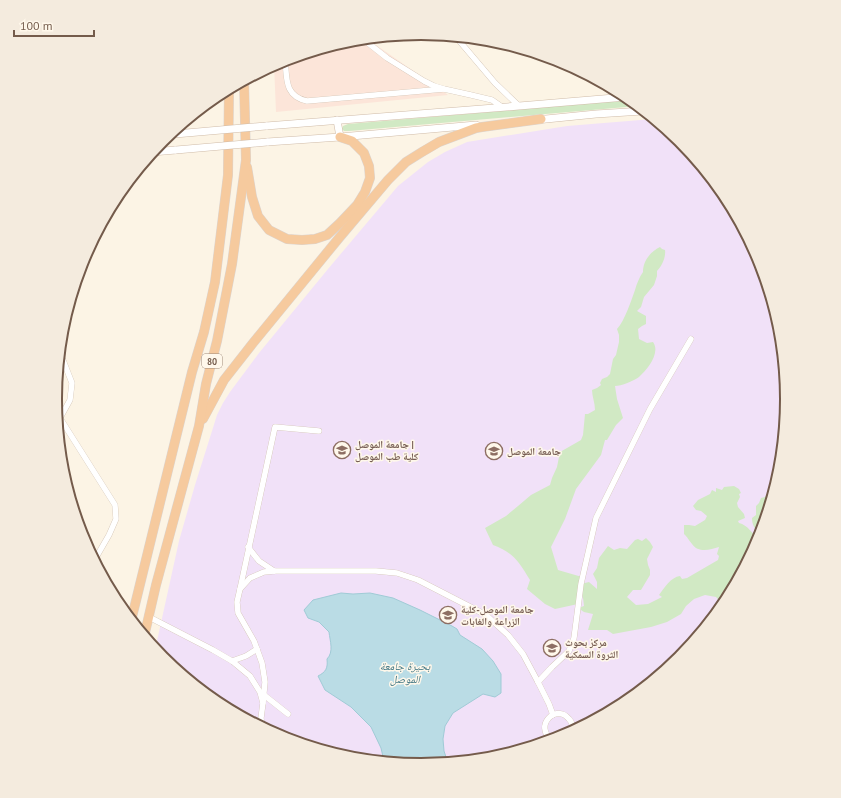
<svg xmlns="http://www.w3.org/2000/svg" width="841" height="798" viewBox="0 0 841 798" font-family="'PT Sans','Noto Naskh Arabic',sans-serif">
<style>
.commercial{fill:#fce5d9}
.education{fill:#f1e1f8}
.green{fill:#d1e9c4}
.water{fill:#badce5;stroke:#a0cbd6}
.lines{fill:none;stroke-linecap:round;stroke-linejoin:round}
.minor-casing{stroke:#cdbcab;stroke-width:6}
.secondary-casing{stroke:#d0bca9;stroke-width:8}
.trunk-casing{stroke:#dbd4d0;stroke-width:10}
.minor{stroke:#fff;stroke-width:5.5}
.secondary{stroke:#fff;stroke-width:7}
.trunk{stroke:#f6ca9e;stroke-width:9}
.secondary-bridge-casing{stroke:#d0bca9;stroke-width:8;stroke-linecap:butt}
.secondary-bridge{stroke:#fff;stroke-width:7}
.labels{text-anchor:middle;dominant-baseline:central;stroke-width:3;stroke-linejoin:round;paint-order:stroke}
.shield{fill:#fff8eb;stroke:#9e8a7b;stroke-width:1}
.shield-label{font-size:9px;font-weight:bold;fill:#745b4b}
.education-label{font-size:10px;font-weight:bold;fill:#785e54;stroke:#fff8eb;text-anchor:start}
.water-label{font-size:11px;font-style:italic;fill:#457986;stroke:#fff8eb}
.rim{fill:none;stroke:#745b4b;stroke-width:2}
</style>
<rect width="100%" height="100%" fill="#fcf4e5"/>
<path class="commercial" d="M366,38L448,95L276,112L274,64L281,61L349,40Z"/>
<path class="education" d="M653,119L679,140L725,196L759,259L780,328L786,399L779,471L759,539L725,603L679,658L624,703L560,737L492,758L420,765L349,758L280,737L217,703L162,658L155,650L179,541L195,485L212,431L217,415L223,403L230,392L259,353L328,269L398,186L428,162L445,152L467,142L567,126Z"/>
<g class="green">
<path d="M631,100L638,106L349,131H344L342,129L343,126L348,124Z"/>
<path d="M660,247L662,249L665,250C666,257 662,266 657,271V276L654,285L644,297L641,307L637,311L646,316V324L642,326L638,329L639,339L647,343L653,342C661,353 647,370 639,377C634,381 621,386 615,386L617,399L623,418L616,425L607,440H605L601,455L576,489L565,519L551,547L558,570L582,577L581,584L589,582L597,589V582L593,574L597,568L599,558L608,546L614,550L620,548L627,549L635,540L638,539L642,541L646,538L650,542L653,547L647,559L648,565L650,570V575L641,590H633L627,597L636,605L648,604L662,597L659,595C664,588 671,577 680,576L682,579L687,578L718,560L719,556L717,554L719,547C710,550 698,553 692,544C688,539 688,538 684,534V525H689L695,526L705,520L707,516L701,511L696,510L693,506L698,500L710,494L712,490L716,492V488L722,490L724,487L734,486L739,489L741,493L739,494L740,497L737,503L738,507L744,514L745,518L738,521L739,523C748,525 752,534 759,539L723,605L716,597L705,595L694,599L686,606L681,614L667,622L651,627L613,634L607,630H588L593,614L584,612L578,608L584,606L583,598L580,590V585L577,590L578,604L555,609L545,604L527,589L530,580C519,562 514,553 493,545L485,528L506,516L518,506L531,495L550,485L552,478L557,467L560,452L581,440L583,435L585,414H588L595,410C595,403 592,396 592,390L597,388L601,385L600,383L602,379L607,377L610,374L613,359L616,355L619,342V335L617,329C625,320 631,301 635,290C637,283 639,278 643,272C643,261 650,252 660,247Z"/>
<path d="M775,484L759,538L758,532C754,528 752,524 752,518L756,515V506L759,503L761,498L765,497L766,495L770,491V485Z"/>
</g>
<path class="water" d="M341,593L353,594L370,593L393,598L420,610L452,626L457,629L460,635L482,649L493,661L501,674V693L495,697L483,694L453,713L445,726L443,739L444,751L446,757L451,762L420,765L384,761L381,748L371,727L351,707L325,690L318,676C326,672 328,668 327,659C334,652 330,641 329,632L319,622L308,618L304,610L313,600Z"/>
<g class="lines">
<defs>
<g id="minor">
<path d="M456,37L495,83L519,106"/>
<path d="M363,39L387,58L424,81L434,86L444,89L471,95L492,100L502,107"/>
<path d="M285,59C287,78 284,96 307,101L444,89"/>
<path d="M60,418L115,505L116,519L109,535L94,561"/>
<path d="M57,420L60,418L70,400L72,383L63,360L59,353"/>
<path d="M248,547L259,561L274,571"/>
<path d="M240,589L275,427L319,431"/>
<path d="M149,617L213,650L232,661L250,676L260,692L263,703L261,718L262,727"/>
<path d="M232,661L246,656L257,649"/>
<path d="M538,682L552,667L569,651L574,638L581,584L596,518L650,409L691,339"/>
<path d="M264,695L288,714"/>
<path d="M263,703L265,682L262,663L254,641L238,613L237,602L240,589L250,578L264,572L274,571H376L397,573L418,580L486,615L508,635L523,654L538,682L549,704L553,715"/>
<path d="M552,740C533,726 556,703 569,719C572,722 573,727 572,731"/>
</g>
<g id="secondary">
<path d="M337,120L340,137"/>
<path d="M536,120L596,114L643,111"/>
<path d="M266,126L519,106L626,97"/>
<path d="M169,134H175"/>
<path d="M267,142L340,137L476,125"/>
<path d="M152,152L176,150"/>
</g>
<g id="trunk">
<path d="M247,167L252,197L258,216L269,230L287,239L302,240L315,239L327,235L340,223L357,205L365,192L370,178L369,166L364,153L352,141L340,137"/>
<path d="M203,419L224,380L253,343L339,238L388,180L406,162L422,152L439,142L476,128L482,127L541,119"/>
<path d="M131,621L192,372L204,332L215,282L228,175L229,88"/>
<path d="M144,637L156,585L199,426L206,384L217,341L232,264L246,160L244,81"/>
</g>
</defs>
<use href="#minor" class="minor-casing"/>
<use href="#secondary" class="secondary-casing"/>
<use href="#trunk" class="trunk-casing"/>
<use href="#minor" class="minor"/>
<use href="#secondary" class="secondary"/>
<use href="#trunk" class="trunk"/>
<defs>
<g id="secondary-bridge">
<path d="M175,134L266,126"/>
<path d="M176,150L267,142"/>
</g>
</defs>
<use href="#secondary-bridge" class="secondary-bridge-casing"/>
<use href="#secondary-bridge" class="secondary-bridge"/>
</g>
<defs>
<symbol id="university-ring" viewBox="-11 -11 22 22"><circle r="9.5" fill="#fff8eb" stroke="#8d6e63" stroke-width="1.5"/><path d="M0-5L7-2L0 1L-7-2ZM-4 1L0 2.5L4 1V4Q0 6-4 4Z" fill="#8d6e63"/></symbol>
<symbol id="school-ring" viewBox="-11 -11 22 22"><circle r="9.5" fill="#fff8eb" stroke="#8d6e63" stroke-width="1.5"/><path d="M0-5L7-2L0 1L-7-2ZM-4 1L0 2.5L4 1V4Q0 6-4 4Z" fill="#8d6e63"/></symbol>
</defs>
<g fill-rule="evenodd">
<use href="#university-ring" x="332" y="440" width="20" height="20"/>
<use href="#university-ring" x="484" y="441" width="20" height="20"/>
<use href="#school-ring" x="438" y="605" width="20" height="20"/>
<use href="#university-ring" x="542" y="638" width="20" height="20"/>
</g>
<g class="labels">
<rect class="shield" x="202" y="354" width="20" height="14" rx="3"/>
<g class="shield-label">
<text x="212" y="361">80</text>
</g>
<g class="education-label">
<text x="355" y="444">جامعة الموصل |<tspan x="355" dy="12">كلية طب الموصل</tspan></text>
<text x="507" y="451">جامعة الموصل</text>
<text x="461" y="609">جامعة الموصل-كلية<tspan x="461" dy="12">الزراعة والغابات</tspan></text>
<text x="565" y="642">مركز بحوث<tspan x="565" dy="12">الثروة السمكية</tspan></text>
</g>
<g class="water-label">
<text x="405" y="666">بحيرة جامعة<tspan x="405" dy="13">الموصل</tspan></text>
</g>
</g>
<path d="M0 0H841V798H0ZM62 399a359 359 0 1 1 718 0a359 359 0 1 1-718 0Z" fill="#f4ebde" fill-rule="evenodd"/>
<path class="rim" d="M62 399a359 359 0 1 1 718 0a359 359 0 1 1-718 0Z"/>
<path d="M14 30v6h80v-6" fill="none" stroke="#745b4b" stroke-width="2"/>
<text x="20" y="30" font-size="12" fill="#745b4b" stroke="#fff8eb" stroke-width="3" paint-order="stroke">100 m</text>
</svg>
